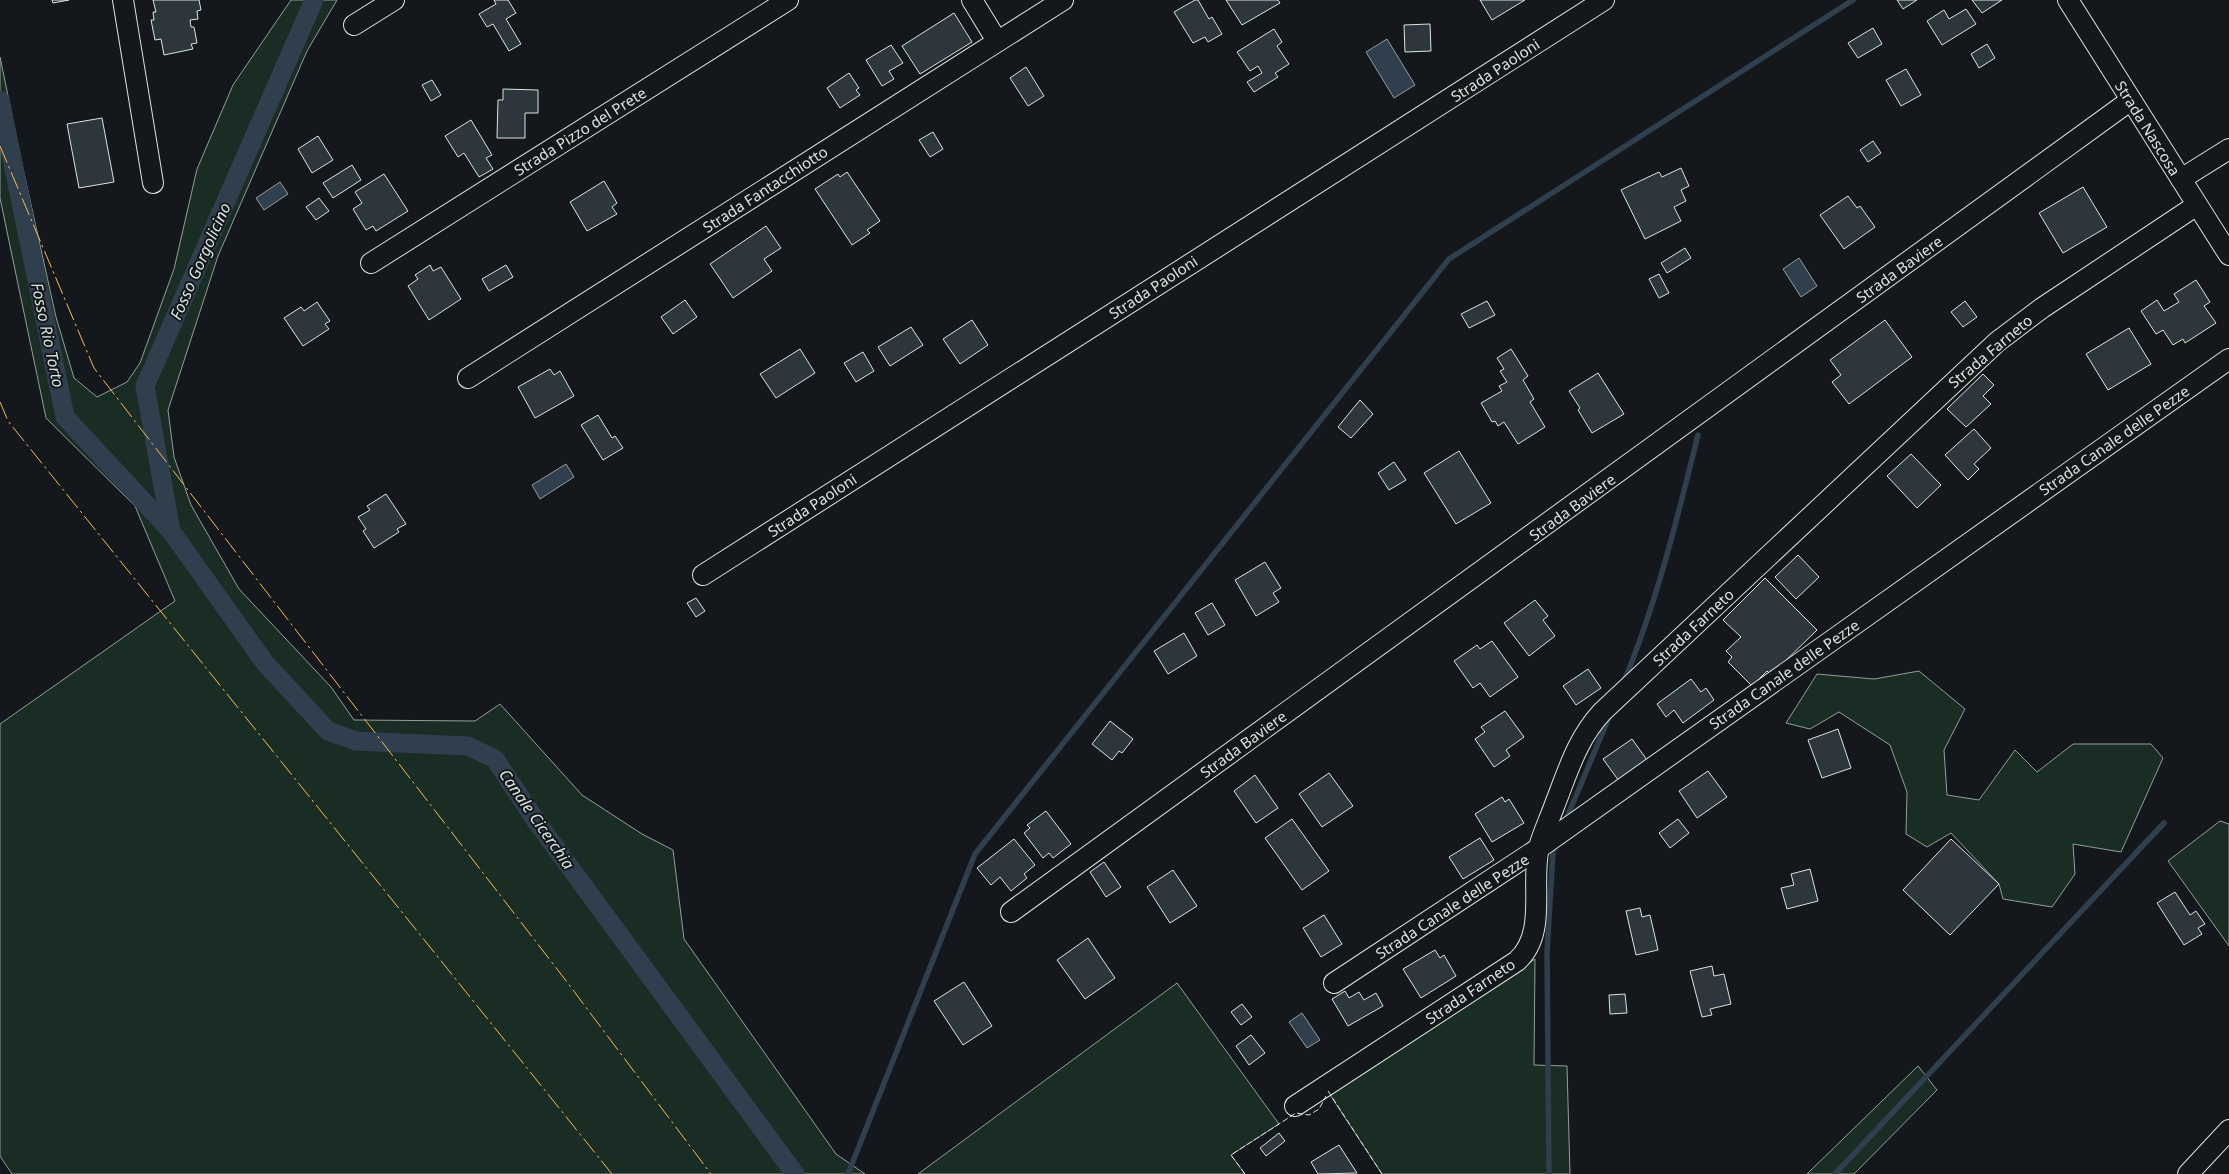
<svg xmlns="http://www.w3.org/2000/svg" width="2229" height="1174" viewBox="0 0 2229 1174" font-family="'Noto Sans',sans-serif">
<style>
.green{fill:#1a2d24;stroke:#939e99}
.water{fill:#2f3f4d;stroke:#939e99}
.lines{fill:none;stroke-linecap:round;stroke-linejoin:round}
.stream{stroke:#2f3f4d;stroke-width:5.5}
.canal{stroke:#2f3f4d;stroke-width:19}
.building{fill:#2c363c;stroke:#d8e6dc}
.minor-casing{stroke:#d8e6dc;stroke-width:22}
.minor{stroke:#14181c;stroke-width:20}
.fence{stroke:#d8e6dc;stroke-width:1;stroke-dasharray:6 2.5;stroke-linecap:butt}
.power{stroke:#ffb74d;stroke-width:1;stroke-dasharray:18 4 2.5 4;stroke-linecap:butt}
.labels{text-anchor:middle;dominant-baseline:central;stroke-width:4;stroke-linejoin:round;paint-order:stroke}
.street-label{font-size:15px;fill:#d8e6dc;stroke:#14181c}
.water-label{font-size:16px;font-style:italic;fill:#d8e6dc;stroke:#14181c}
</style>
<rect width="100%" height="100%" fill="#14181c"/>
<g class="green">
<path d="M291,0H337L307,51L218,256L168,410L174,457L191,505L239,589L331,687L354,720L475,721L500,704L582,795L642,834L673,850L684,939L836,1154L865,1174H12L0,1156V724L175,601L135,506L46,418L0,198V57L22,164L56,317L74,378L97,397L127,382L140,363L174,269L197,169L233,85Z"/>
<path d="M1919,671L1965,709L1944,750L1947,795L1979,800L2015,750L2037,772L2073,744H2151L2163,758L2121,852L2073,844L2075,874L2052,907L2003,899L1999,884L1951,833L1927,847L1906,834L1907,792L1890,745L1839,712L1810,729L1786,723L1817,674L1874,679Z"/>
<path d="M2220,821L2229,824V946L2168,861Z"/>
<path d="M1535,959L1534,1065L1567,1066L1570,1174H1382L1330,1095Z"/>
<path d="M1177,983L1279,1124L1231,1155L1245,1174H918Z"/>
<path d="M1918,1066L1937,1090L1854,1174H1807Z"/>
</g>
<g class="water">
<path d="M1387,39L1415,85L1394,98L1366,52Z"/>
<path d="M280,182L288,194L264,210L256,198Z"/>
<path d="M1799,258L1817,286L1801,297L1783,269Z"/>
<path d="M566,464L574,477L540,499L532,485Z"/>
<path d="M1302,1013L1320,1040L1307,1048L1289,1022Z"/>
</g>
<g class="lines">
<g class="stream">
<path d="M1624,681C1657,602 1677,519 1698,435"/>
<path d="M1565,822L1610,715"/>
<path d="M848,1174L975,854L1449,259L1853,0"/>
<path d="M1549,1174L1547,952L1553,851L1556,844"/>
<path d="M1835,1174L2164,823"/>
</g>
<g class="canal">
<path d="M0,100L65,417L171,531L265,663L328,731L356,741L468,746L495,759L536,821L795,1174"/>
<path d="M171,531L145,386L314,0"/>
</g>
</g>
<g class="building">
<path d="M52,0H69L53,3Z"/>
<path d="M153,0H199L201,10L197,11L198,19L190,20L191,27H194L197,43L191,44L193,49L164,55L161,39L155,40L151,20H154L153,12H156Z"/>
<path d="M494,0H508L516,13L506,19L521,44L509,51L493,24L487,27L479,14L496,4Z"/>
<path d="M1195,0H1198L1209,19L1212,17L1222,34L1208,42L1205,37L1193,43L1174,12Z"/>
<path d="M1226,0H1278L1280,3L1242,25Z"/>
<path d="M1480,0H1525L1492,20Z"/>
<path d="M1897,0H1917L1903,9Z"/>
<path d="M1972,0H2002L1982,13Z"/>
<path d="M1966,9L1976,24L1942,45L1927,21L1944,10L1949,19Z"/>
<path d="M954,13L972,42L920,74L902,46Z"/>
<path d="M1430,24L1431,51L1405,52L1404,25Z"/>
<path d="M1873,28L1882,44L1858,58L1848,43Z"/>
<path d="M1274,29L1282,42L1277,46L1289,64L1275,73L1278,77L1254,92L1247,82L1262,73L1258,66L1250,71L1237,52Z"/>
<path d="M1987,44L1995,58L1979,68L1971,54Z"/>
<path d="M891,45L903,63L889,71L894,79L882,86L866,60Z"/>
<path d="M1026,67L1044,96L1028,106L1010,78Z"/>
<path d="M1906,69L1921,95L1901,106L1886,80Z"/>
<path d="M849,73L859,88L856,90L860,95L840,108L827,88Z"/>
<path d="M432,80L441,95L431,101L422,85Z"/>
<path d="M503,89L538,90V113H525V138H497L498,100H503Z"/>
<path d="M102,118L114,182L79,188L67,124Z"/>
<path d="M471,120L492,155L486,158L493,169L479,177L464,153L458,157L445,136Z"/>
<path d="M933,132L943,149L930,157L919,140Z"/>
<path d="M318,136L333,160L312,173L298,149Z"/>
<path d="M1873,141L1881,153L1868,162L1860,150Z"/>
<path d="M352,165L361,180L333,198L323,183Z"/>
<path d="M1681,168L1689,186L1681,190L1686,201L1674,207L1681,221L1645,239L1621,190L1659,172L1662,177Z"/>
<path d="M847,172L880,221L867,230L870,233L852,245L815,189L838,174L840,177Z"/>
<path d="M384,174L408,211L376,231L373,226L366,230L353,209L362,203L355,192Z"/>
<path d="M604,181L617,203L612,207L617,214L587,231L570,202Z"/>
<path d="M2083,187L2107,227L2063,253L2039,213Z"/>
<path d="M1848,196L1857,208L1860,206L1875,227L1844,249L1820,215Z"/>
<path d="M319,198L329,211L316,220L306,207Z"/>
<path d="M766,226L781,248L764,259L772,271L733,298L710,264Z"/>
<path d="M1685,248L1691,258L1667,273L1661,263Z"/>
<path d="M430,265L433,271L441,267L461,299L429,320L408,286L418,279L415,275Z"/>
<path d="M506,265L513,277L489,291L482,279Z"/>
<path d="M1659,274L1669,293L1659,298L1649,279Z"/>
<path d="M2196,280L2210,302L2204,306L2216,323L2185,343L2183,339L2173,345L2163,330L2156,334L2141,311L2157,300L2164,311L2179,302L2174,294Z"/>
<path d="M685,300L697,317L673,334L661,317Z"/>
<path d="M1487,301L1495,315L1469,328L1461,314Z"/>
<path d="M1965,301L1977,317L1963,327L1951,312Z"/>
<path d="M317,302L330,321L325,324L329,329L303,346L284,318L301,307L304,311Z"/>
<path d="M972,320L988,345L960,364L943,339Z"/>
<path d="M1885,320L1912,357L1849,404L1832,382L1841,375L1830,360Z"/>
<path d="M911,327L923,345L890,366L878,347Z"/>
<path d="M2129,328L2151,364L2108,390L2086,354Z"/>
<path d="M800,349L815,373L776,398L760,374Z"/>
<path d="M1511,349L1528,376L1523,380L1534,399L1530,402L1545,427L1518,444L1504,422L1498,426L1495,421L1492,422L1481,403L1502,391L1499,386L1507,382L1500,371L1504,369L1497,358Z"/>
<path d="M863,352L874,371L856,382L844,363Z"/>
<path d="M550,369L554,375L560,371L574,396L535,418L518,387Z"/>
<path d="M1598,373L1624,414L1592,433L1578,410L1580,408L1569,391Z"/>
<path d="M1983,374L1994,385L1983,396L1991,404L1966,427L1947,409Z"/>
<path d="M1360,400L1373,414L1351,438L1338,427Z"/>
<path d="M598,415L612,438L615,436L623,448L603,460L581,425Z"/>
<path d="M1974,429L1991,448L1974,464L1979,469L1968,480L1945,455Z"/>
<path d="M1459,451L1491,503L1456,524L1424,473Z"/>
<path d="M1911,454L1941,485L1917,508L1887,476Z"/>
<path d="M1394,462L1406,480L1389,490L1378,473Z"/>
<path d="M386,494L406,524L397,529L399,532L374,548L363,531L366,529L358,517L370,510L367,506Z"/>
<path d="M1798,555L1819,577L1796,599L1775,577Z"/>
<path d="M1265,562L1281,588L1273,593L1279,602L1256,616L1235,580Z"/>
<path d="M1765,578L1817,630L1771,675L1767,671L1752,686L1728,662L1732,657L1726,651L1741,637L1723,620Z"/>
<path d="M696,598L705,611L696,617L687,603Z"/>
<path d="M1535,600L1548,616L1543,620L1555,636L1529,656L1504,623Z"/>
<path d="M1212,603L1225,625L1208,635L1195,613Z"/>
<path d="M1184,633L1197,656L1168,674L1154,651Z"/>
<path d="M1492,641L1518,677L1490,697L1480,683L1473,688L1454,661L1477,645L1480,649Z"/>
<path d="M1588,669L1601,688L1576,705L1563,686Z"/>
<path d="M1691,679L1701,692L1706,688L1714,700L1683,723L1674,710L1666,717L1657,704Z"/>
<path d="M1505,711L1524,737L1506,750L1510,756L1494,767L1475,739L1485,732L1481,727Z"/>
<path d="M1110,721L1133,739L1122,753L1119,751L1112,760L1092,744Z"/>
<path d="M1838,729L1851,768L1822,778L1808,740Z"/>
<path d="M1632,739L1647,760L1619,781L1603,759Z"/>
<path d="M1708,771L1727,797L1697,818L1679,791Z"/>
<path d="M1329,773L1353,806L1322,827L1299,794Z"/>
<path d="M1255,775L1278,808L1256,823L1234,791Z"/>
<path d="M1502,797L1505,802L1509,799L1524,823L1492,842L1475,814Z"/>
<path d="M1046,811L1071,844L1053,858L1049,853L1043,858L1024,833L1030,828L1027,825Z"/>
<path d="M1292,819L1329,871L1302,890L1265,838Z"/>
<path d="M1678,819L1689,833L1670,848L1659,833Z"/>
<path d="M1480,838L1494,860L1463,879L1449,857Z"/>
<path d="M1014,839L1035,865L1024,874L1027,878L1011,891L1000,877L991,885L977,868Z"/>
<path d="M1951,839L1999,884L1950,935L1903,890Z"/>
<path d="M1104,862L1121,887L1106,897L1090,872Z"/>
<path d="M1810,869L1818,901L1787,909L1781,888L1794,885L1791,874Z"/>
<path d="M1173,870L1197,906L1170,923L1147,887Z"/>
<path d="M2175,892L2190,915L2196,911L2205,924L2198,928L2202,934L2184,945L2157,903Z"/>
<path d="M1640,908L1642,917L1650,915L1658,950L1636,955L1626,911Z"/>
<path d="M1324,915L1342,944L1321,957L1303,928Z"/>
<path d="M1088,938L1115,978L1085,999L1057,960Z"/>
<path d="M1435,950L1440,958L1444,955L1456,976L1421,998L1403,969Z"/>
<path d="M1712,966L1714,976L1724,974L1731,1004L1710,1009L1712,1015L1702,1017L1690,971Z"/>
<path d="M964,982L992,1026L963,1045L934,1001Z"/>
<path d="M1345,991L1349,998L1359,992L1364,1000L1376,993L1383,1006L1348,1026L1332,999Z"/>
<path d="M1625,994L1627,1013L1610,1014L1609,995Z"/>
<path d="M1242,1004L1252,1017L1241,1025L1231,1012Z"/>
<path d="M1251,1035L1265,1053L1249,1065L1236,1046Z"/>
<path d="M1279,1133L1285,1141L1266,1156L1260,1148Z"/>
<path d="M1339,1145L1357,1173L1318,1174L1311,1162Z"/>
</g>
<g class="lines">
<defs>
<g id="minor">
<path d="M123,0L153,183"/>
<path d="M972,0L997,41"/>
<path d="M2068,0L2229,255"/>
<path d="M354,25L394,0"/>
<path d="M2181,179L2229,149"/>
<path d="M371,263L788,0"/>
<path d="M468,378L1063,0"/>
<path d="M703,575L1604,0"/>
<path d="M1011,912L2131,100"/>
<path d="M1334,983L1539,848L2229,359"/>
<path d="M1295,1106L1517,961C1548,933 1530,883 1539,847C1543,833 1550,818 1555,804C1568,771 1577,739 1602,712L1997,342L2042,308L2197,205"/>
<path d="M2188,1174L2229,1130"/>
</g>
</defs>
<use href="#minor" class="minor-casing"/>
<use href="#minor" class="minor"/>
<g class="fence">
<path d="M1328,1091L1382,1174"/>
<path d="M1245,1174L1231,1155L1296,1113L1309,1115L1319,1109L1326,1096"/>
</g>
<g class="power">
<path d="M0,146L94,368L567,982L711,1174"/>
<path d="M0,402L8,421L612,1174"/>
</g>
</g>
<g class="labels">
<g class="street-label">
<text transform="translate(1495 70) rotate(-33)">Strada Paoloni</text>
<text transform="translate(2148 128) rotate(58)">Strada Nascosa</text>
<text transform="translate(580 131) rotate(-32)">Strada Pizzo del Prete</text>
<text transform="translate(765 189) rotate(-33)">Strada Fantacchiotto</text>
<text transform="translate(1899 269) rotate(-36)">Strada Baviere</text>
<text transform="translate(1153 287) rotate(-33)">Strada Paoloni</text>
<text transform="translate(1990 351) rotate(-40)">Strada Farneto</text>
<text transform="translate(2114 440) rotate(-35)">Strada Canale delle Pezze</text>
<text transform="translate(812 505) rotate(-33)">Strada Paoloni</text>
<text transform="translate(1572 507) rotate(-36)">Strada Baviere</text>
<text transform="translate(1693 627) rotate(-43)">Strada Farneto</text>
<text transform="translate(1784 674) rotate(-35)">Strada Canale delle Pezze</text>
<text transform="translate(1243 744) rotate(-36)">Strada Baviere</text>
<text transform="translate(1452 906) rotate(-33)">Strada Canale delle Pezze</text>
<text transform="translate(1470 991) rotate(-34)">Strada Farneto</text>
</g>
<g class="water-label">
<text transform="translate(200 261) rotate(-66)">Fosso Gorgolicino</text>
<text transform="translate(48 335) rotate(78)">Fosso Rio Torto</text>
<text transform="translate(537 819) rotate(55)">Canale Cicerchia</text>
</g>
</g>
</svg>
